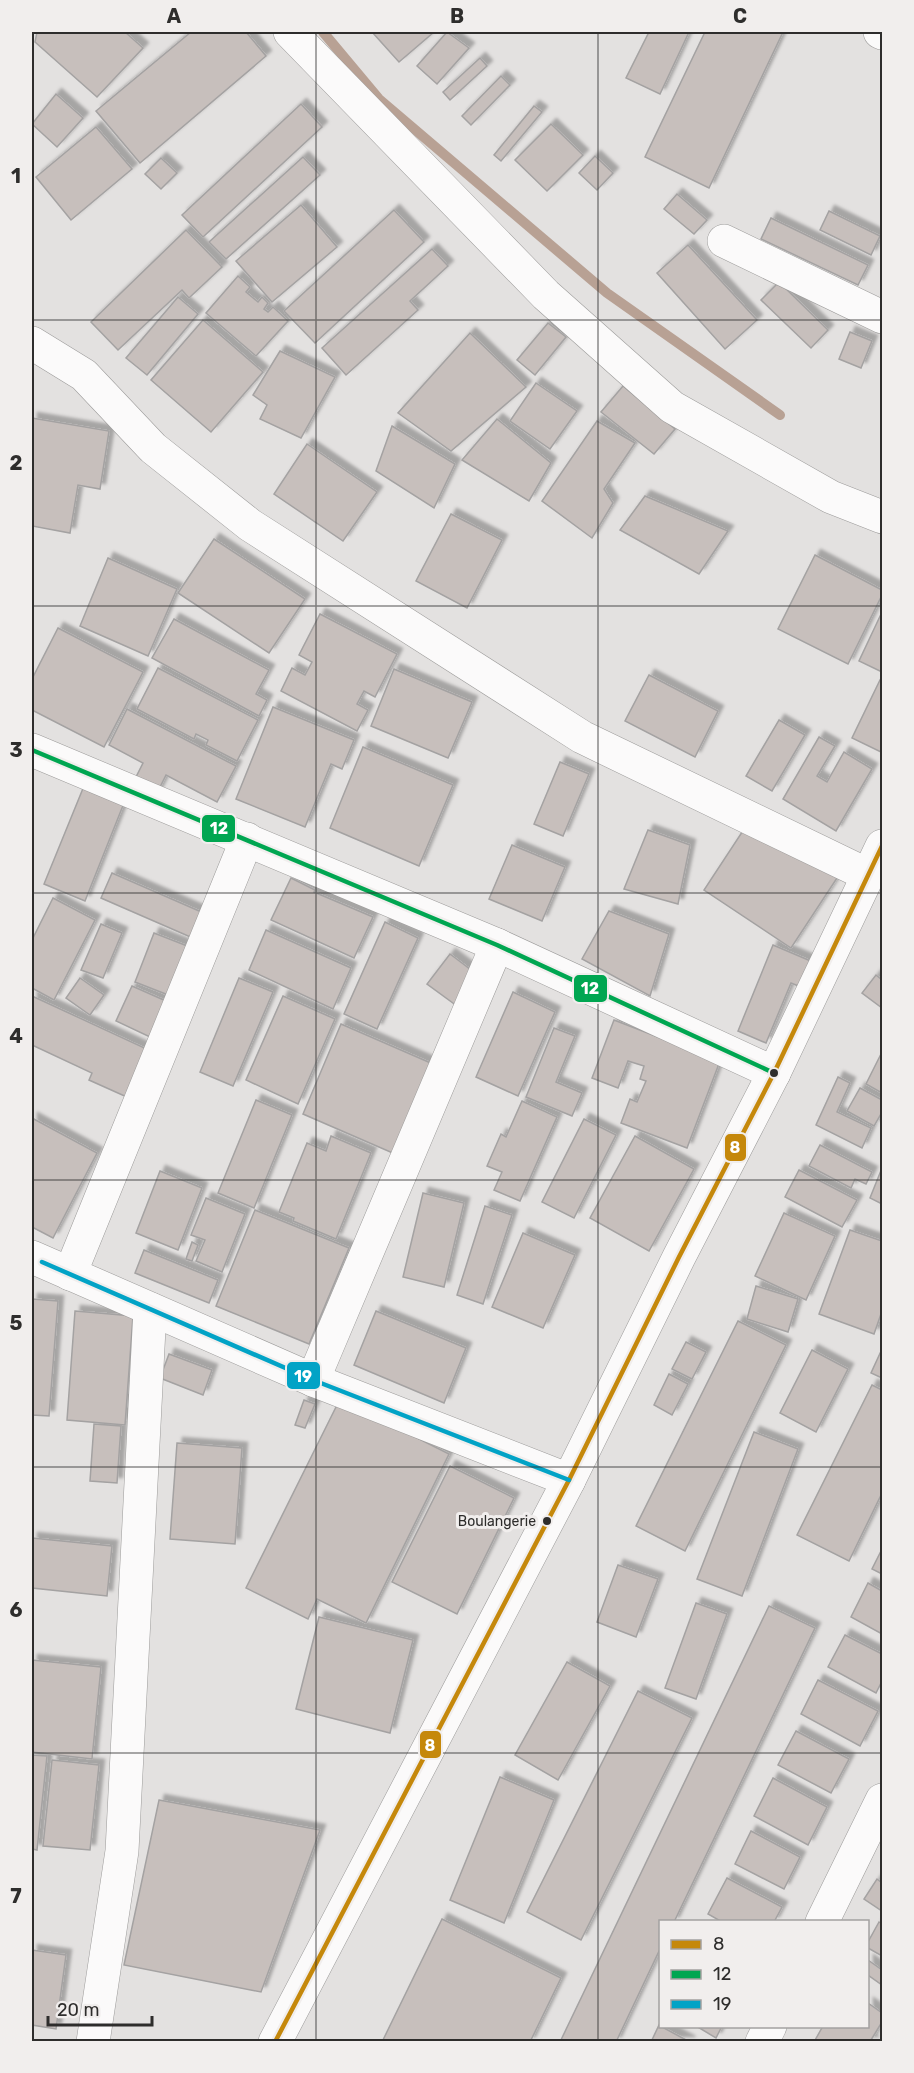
<svg xmlns="http://www.w3.org/2000/svg" width="914" height="2073" viewBox="0 0 914 2073" font-family="Rubik,sans-serif">
<style>
.lines{fill:none;stroke-linecap:round;stroke-linejoin:round}
.stream{stroke:#b8a194;stroke-width:10}
.building{fill:#c7bfbc;stroke:#a4a2a2;stroke-width:1.5;filter:url(#shadow)}
.minor-casing{stroke:#9c9b9a;stroke-width:34}
.minor{stroke:#fbfafa;stroke-width:33}
.bus-1-casing{stroke:#f1eeed;stroke-width:9}
.bus-2-casing{stroke:#f1eeed;stroke-width:9}
.bus-3-casing{stroke:#f1eeed;stroke-width:9}
.bus-1{stroke:#c5880b;stroke-width:4.5}
.bus-2{stroke:#00a651;stroke-width:4.5}
.bus-3{stroke:#02a3c6;stroke-width:4.5}
.grid{fill:none;stroke:#2e2d2c;stroke-width:1.5;stroke-opacity:0.55}
.bus-dot{fill:#2e2d2c;stroke:#f1eeed;stroke-width:2}
.labels{text-anchor:middle;dominant-baseline:central;stroke-width:6;stroke-linejoin:round;paint-order:stroke}
.bus-label{font-size:14px;fill:#2e2d2c;stroke:#f1eeed;text-anchor:end}
.line-badge{stroke:#f1eeed;stroke-width:2}
.badge-label{font-size:16px;text-anchor:middle;font-weight:bold;fill:#fff}
.neatline{fill:none;stroke:#2e2d2c;stroke-width:2}
.grid-label{font-size:20px;text-anchor:middle;font-weight:bold;fill:#2e2d2c}
</style>
<defs>
<filter id="shadow"><feDropShadow dx="5.5" dy="-5.5" stdDeviation="1.5" flood-color="#0004"/></filter>
</defs>
<rect width="100%" height="100%" fill="#e3e1e0"/>
<g class="lines">
<path class="stream" d="M323,32L379,99L607,293L780,415"/>
</g>
<g class="building">
<path d="M37,32H125L143,48L97,97L35,42Z"/>
<path d="M191,32H246L266,56L140,163L96,111Z"/>
<path d="M372,32H434L399,62Z"/>
<path d="M447,32L469,48L437,84L417,66Z"/>
<path d="M649,32H689L660,94L626,78Z"/>
<path d="M705,32H783L709,188L645,157Z"/>
<path d="M480,58L487,66L450,100L443,92Z"/>
<path d="M501,76L510,85L471,125L462,116Z"/>
<path d="M56,94L83,118L57,147L32,124Z"/>
<path d="M301,104L322,127L203,237L182,215Z"/>
<path d="M534,106L542,112L501,161L494,155Z"/>
<path d="M551,124L583,155L547,191L515,160Z"/>
<path d="M96,127L132,169L71,220L36,177Z"/>
<path d="M595,156L613,173L597,190L579,173Z"/>
<path d="M303,157L320,175L226,259L209,242Z"/>
<path d="M161,158L177,173L161,189L145,174Z"/>
<path d="M677,194L707,220L694,234L664,209Z"/>
<path d="M301,205L337,247L272,302L236,261Z"/>
<path d="M394,210L424,242L315,343L284,311Z"/>
<path d="M829,211L880,236L871,255L820,230Z"/>
<path d="M771,218L868,265L858,285L761,239Z"/>
<path d="M186,230L222,267L189,298L182,290L118,350L91,322Z"/>
<path d="M688,245L757,320L725,349L657,273Z"/>
<path d="M432,249L448,266L410,301L418,310L346,375L322,348Z"/>
<path d="M238,276L250,287L246,292L258,302L262,297L268,303L264,309L268,312L273,307L288,321L256,356L206,313Z"/>
<path d="M779,282L828,330L811,348L761,300Z"/>
<path d="M178,297L198,314L147,375L126,358Z"/>
<path d="M203,320L263,372L211,432L151,380Z"/>
<path d="M548,323L566,337L535,375L517,360Z"/>
<path d="M850,332L872,341L861,368L839,359Z"/>
<path d="M470,333L526,387L451,451L398,413Z"/>
<path d="M280,351L335,377L301,438L260,419L267,405L253,395Z"/>
<path d="M536,383L577,411L550,449L510,421Z"/>
<path d="M623,386L675,429L654,454L601,412Z"/>
<path d="M32,418L109,431L100,489L78,485L70,533L32,526Z"/>
<path d="M497,419L551,463L529,501L462,460Z"/>
<path d="M597,421L635,443L604,489L613,503L592,538L542,501Z"/>
<path d="M392,426L455,464L434,508L376,471Z"/>
<path d="M307,444L377,492L343,541L274,494Z"/>
<path d="M645,496L728,531L699,574L620,530Z"/>
<path d="M451,514L502,540L467,608L416,581Z"/>
<path d="M214,539L305,599L269,653L178,593Z"/>
<path d="M815,555L882,590V595L848,664L778,629Z"/>
<path d="M108,558L177,589L148,656L80,626Z"/>
<path d="M882,612V672L859,661Z"/>
<path d="M320,614L397,654L375,697L364,691L357,704L368,710L357,731L281,691L292,668L305,675L312,662L299,655Z"/>
<path d="M174,619L269,670L256,694L267,700L259,716L152,658Z"/>
<path d="M58,628L143,672L104,747L32,710V679Z"/>
<path d="M158,668L258,720L237,761L206,745L208,740L196,734L194,739L137,709Z"/>
<path d="M394,669L472,702L448,758L371,726Z"/>
<path d="M649,675L718,711L695,757L625,721Z"/>
<path d="M880,680L882,682L881,752L852,738Z"/>
<path d="M273,707L354,740L342,769L331,764L305,827L236,799Z"/>
<path d="M127,709L236,766L217,802L166,775L157,793L134,781L143,763L109,745Z"/>
<path d="M779,720L805,735L772,791L746,776Z"/>
<path d="M819,737L835,746L817,776L827,782L844,752L872,769L836,831L783,799Z"/>
<path d="M363,747L453,785L419,866L330,828Z"/>
<path d="M560,762L589,774L563,836L534,824Z"/>
<path d="M84,786L124,803L85,901L44,884Z"/>
<path d="M750,820L837,878L791,948L704,890Z"/>
<path d="M648,830L690,845L678,904L624,889Z"/>
<path d="M512,845L565,867L542,921L489,899Z"/>
<path d="M112,873L206,914L195,939L101,898Z"/>
<path d="M291,878L315,890L314,892L373,917L354,958L271,920Z"/>
<path d="M53,898L95,920L54,1000L32,988V940Z"/>
<path d="M609,911L669,934L650,996L582,959Z"/>
<path d="M385,922L418,938L377,1029L344,1014Z"/>
<path d="M101,924L122,933L103,978L81,970Z"/>
<path d="M266,930L351,968L333,1009L249,970Z"/>
<path d="M154,933L195,949L176,998L135,982Z"/>
<path d="M773,945L813,962L801,987L791,983L766,1043L738,1031Z"/>
<path d="M450,954L479,976L457,1006L427,984Z"/>
<path d="M876,975L882,980V1008L862,993Z"/>
<path d="M80,978L104,995L90,1015L66,998Z"/>
<path d="M239,978L273,992L233,1086L200,1072Z"/>
<path d="M132,986L166,1001L150,1037L116,1021Z"/>
<path d="M513,992L555,1012L518,1096L476,1077Z"/>
<path d="M32,996L151,1051L129,1098L89,1080L92,1073L32,1045Z"/>
<path d="M283,996L335,1019L298,1104L246,1080Z"/>
<path d="M614,1020L720,1061L687,1148L621,1123L630,1099L637,1102L646,1081L640,1079L644,1066L628,1061L618,1088L592,1078Z"/>
<path d="M341,1024L433,1064L395,1154L303,1114Z"/>
<path d="M554,1028L575,1036L556,1082L582,1093L572,1116L526,1097Z"/>
<path d="M882,1052V1093L866,1084Z"/>
<path d="M838,1077L850,1083L837,1112L871,1128L862,1148L816,1125Z"/>
<path d="M860,1088L882,1100V1112L874,1126L847,1111Z"/>
<path d="M256,1100L292,1115L254,1208L218,1193Z"/>
<path d="M522,1101L557,1117L520,1201L494,1190L502,1172L487,1166L501,1134L506,1137Z"/>
<path d="M32,1118L97,1153L53,1238L32,1227Z"/>
<path d="M584,1119L616,1135L574,1218L542,1202Z"/>
<path d="M331,1136L371,1153L336,1239L293,1221L294,1218L279,1212L307,1143L326,1151Z"/>
<path d="M635,1136L694,1169L649,1251L590,1218Z"/>
<path d="M820,1145L872,1172L866,1184L855,1179L851,1188L809,1166Z"/>
<path d="M882,1168V1204L870,1198Z"/>
<path d="M799,1170L857,1200L842,1227L785,1197Z"/>
<path d="M160,1171L202,1188L178,1250L136,1233Z"/>
<path d="M423,1193L464,1203L444,1287L403,1277Z"/>
<path d="M206,1198L245,1214L222,1272L196,1261L205,1240L191,1235Z"/>
<path d="M485,1206L512,1215L483,1304L457,1295Z"/>
<path d="M255,1210L349,1248L309,1344L216,1306Z"/>
<path d="M784,1213L835,1236L806,1300L755,1276Z"/>
<path d="M850,1230L882,1241V1311L874,1334L819,1314Z"/>
<path d="M523,1233L575,1255L543,1328L492,1307Z"/>
<path d="M192,1242L198,1245L192,1261L186,1259Z"/>
<path d="M144,1250L218,1280L209,1303L135,1273Z"/>
<path d="M756,1286L798,1299L788,1332L747,1319Z"/>
<path d="M32,1299L58,1301L49,1416L32,1415Z"/>
<path d="M75,1311L133,1316L125,1425L67,1420Z"/>
<path d="M376,1311L466,1348L444,1403L354,1365Z"/>
<path d="M738,1321L786,1345L685,1551L636,1526Z"/>
<path d="M686,1342L706,1352L692,1379L672,1369Z"/>
<path d="M882,1349V1378L871,1373Z"/>
<path d="M812,1350L848,1369L816,1432L780,1413Z"/>
<path d="M169,1354L212,1370L203,1395L160,1378Z"/>
<path d="M669,1374L688,1384L672,1415L654,1405Z"/>
<path d="M872,1385L882,1390V1493L849,1561L797,1535Z"/>
<path d="M340,1399L449,1454L366,1623L317,1599L308,1619L246,1588Z"/>
<path d="M304,1400L315,1404L305,1428L295,1425Z"/>
<path d="M94,1424L121,1426L117,1483L90,1481Z"/>
<path d="M754,1432L798,1449L742,1596L697,1579Z"/>
<path d="M177,1443L242,1448L235,1544L170,1539Z"/>
<path d="M450,1466L514,1498L457,1614L392,1582Z"/>
<path d="M32,1538L112,1546L107,1596L32,1588Z"/>
<path d="M882,1549V1574L872,1569Z"/>
<path d="M618,1565L658,1579L636,1637L597,1622Z"/>
<path d="M868,1583L882,1591V1634L851,1617Z"/>
<path d="M696,1603L727,1614L696,1699L665,1688Z"/>
<path d="M769,1606L815,1628L674,1922H660V1949L616,2042H560Z"/>
<path d="M319,1617L413,1640L390,1733L296,1709Z"/>
<path d="M845,1635L882,1654V1681L876,1693L828,1667Z"/>
<path d="M32,1660L101,1667L92,1759L32,1752Z"/>
<path d="M567,1662L610,1686L558,1780L515,1755Z"/>
<path d="M818,1680L878,1711L860,1746L801,1714Z"/>
<path d="M638,1691L692,1718L581,1940L527,1912Z"/>
<path d="M796,1731L849,1759L831,1793L778,1765Z"/>
<path d="M32,1755L47,1756L37,1850L32,1849Z"/>
<path d="M52,1760L99,1765L90,1850L43,1846Z"/>
<path d="M500,1777L554,1800L504,1923L450,1900Z"/>
<path d="M773,1778L827,1807L808,1845L754,1816Z"/>
<path d="M159,1800L320,1830L261,1992L124,1965Z"/>
<path d="M751,1831L800,1857L784,1889L735,1864Z"/>
<path d="M727,1878L782,1907L774,1922H722L708,1914Z"/>
<path d="M877,1879L882,1883V1911L864,1899Z"/>
<path d="M442,1919L561,1978L530,2042H382Z"/>
<path d="M879,1922L882,1924V1956L868,1948V1942Z"/>
<path d="M32,1950L66,1955L56,2029L32,2025Z"/>
<path d="M868,1960L882,1970V1985L868,1975Z"/>
<path d="M868,2003L882,2013V2022L871,2040L873,2042H814L823,2026H868Z"/>
<path d="M659,2025L660,2026L690,2042H651Z"/>
<path d="M696,2026H722L716,2038Z"/>
</g>
<g class="lines">
<defs>
<g id="minor">
<path d="M290,32L546,295L672,407L831,497L882,517"/>
<path d="M880,32L882,33"/>
<path d="M724,241L882,317"/>
<path d="M32,343L84,375L153,448L250,525L582,737L868,875"/>
<path d="M32,750L497,945L774,1073"/>
<path d="M32,1257L313,1380L569,1480"/>
<path d="M70,1274L247,839"/>
<path d="M313,1380L497,945"/>
<path d="M822,1922L882,1800"/>
<path d="M93,2042L122,1851L150,1309"/>
<path d="M275,2042L569,1480L679,1257L774,1073L882,846"/>
<path d="M762,2042L770,2026"/>
</g>
</defs>
<use href="#minor" class="minor-casing"/>
<use href="#minor" class="minor"/>
<defs>
<path id="bus-1" d="M275,2042L569,1480L679,1257L774,1073L882,846"/>
<path id="bus-2" d="M32,750L497,945L774,1073"/>
<path id="bus-3" d="M42,1262L313,1380L569,1480"/>
</defs>
<use href="#bus-1" class="bus-1-casing"/>
<use href="#bus-2" class="bus-2-casing"/>
<use href="#bus-3" class="bus-3-casing"/>
<use href="#bus-1" class="bus-1"/>
<use href="#bus-2" class="bus-2"/>
<use href="#bus-3" class="bus-3"/>
</g>
<path class="grid" d="M316,32V2042M598,32V2042M32,320H882M32,606H882M32,893H882M32,1180H882M32,1467H882M32,1753H882"/>
<g class="bus-dot">
<circle cx="774" cy="1073" r="5"/>
<circle cx="547" cy="1521" r="5"/>
</g>
<g class="labels">
<g class="bus-label">
<text x="536" y="1521">Boulangerie</text>
</g>
</g>
<g class="line-badge">
<rect x="201" y="814" width="35" height="29" rx="6" fill="#00a651"/>
<rect x="573" y="974" width="35" height="29" rx="6" fill="#00a651"/>
<rect x="724" y="1133" width="23" height="29" rx="6" fill="#c5880b"/>
<rect x="286" y="1361" width="35" height="29" rx="6" fill="#02a3c6"/>
<rect x="419" y="1730" width="23" height="29" rx="6" fill="#c5880b"/>
</g>
<g class="badge-label">
<text x="219" y="834">12</text>
<text x="590" y="994">12</text>
<text x="735" y="1153">8</text>
<text x="303" y="1382">19</text>
<text x="430" y="1751">8</text>
</g>
<rect width="914" height="2073" fill="none" stroke="#f1eeed" stroke-width="66"/>
<rect x="659" y="1920" width="210" height="108" fill="#f1eeed" stroke="#a3a1a0" stroke-width="1.5"/>
<rect x="671" y="1940" width="30" height="9" fill="#c5880b" stroke="#a3a1a0" stroke-width="1.5"/>
<text x="713" y="1950" font-size="18" fill="#2e2d2c">8</text>
<rect x="671" y="1970" width="30" height="9" fill="#00a651" stroke="#a3a1a0" stroke-width="1.5"/>
<text x="713" y="1980" font-size="18" fill="#2e2d2c">12</text>
<rect x="671" y="2000" width="30" height="9" fill="#02a3c6" stroke="#a3a1a0" stroke-width="1.5"/>
<text x="713" y="2010" font-size="18" fill="#2e2d2c">19</text>
<path d="M48 2016v9h104v-9" fill="none" stroke="#2e2d2c" stroke-width="3"/>
<text x="57" y="2016" font-size="18" fill="#2e2d2c" stroke="#f1eeed" stroke-width="4.5" paint-order="stroke">20 m</text>
<rect x="33" y="33" width="848" height="2007" class="neatline"/>
<g class="grid-label">
<text x="174" y="23">A</text>
<text x="457" y="23">B</text>
<text x="740" y="23">C</text>
<text x="16" y="183">1</text>
<text x="16" y="470">2</text>
<text x="16" y="757">3</text>
<text x="16" y="1043">4</text>
<text x="16" y="1330">5</text>
<text x="16" y="1617">6</text>
<text x="16" y="1903">7</text>
</g>
</svg>
